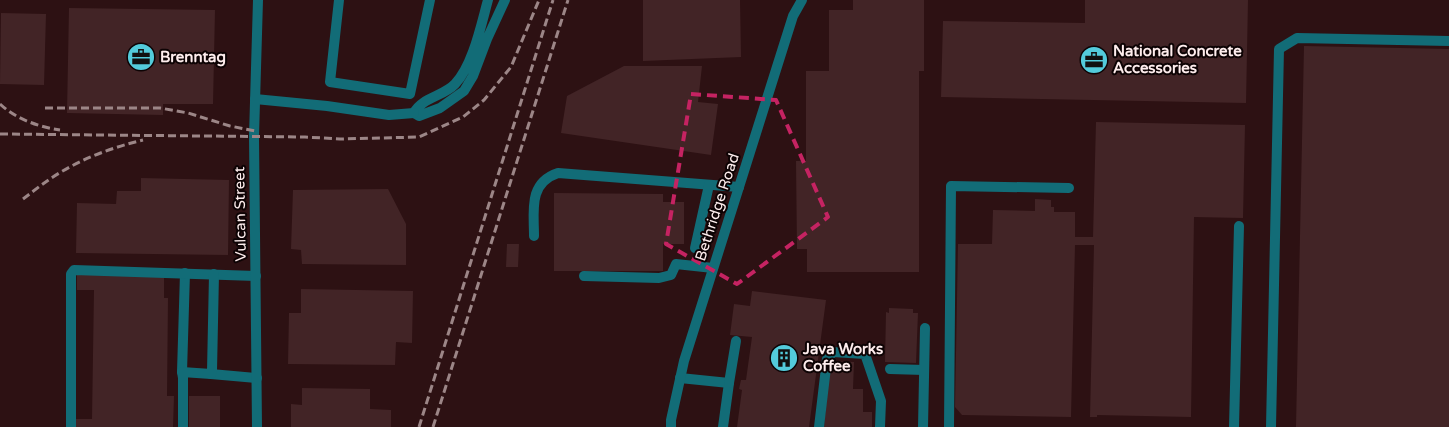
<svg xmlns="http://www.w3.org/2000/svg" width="1449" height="427" viewBox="0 0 1449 427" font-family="'Varela Round',sans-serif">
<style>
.building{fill:#422426}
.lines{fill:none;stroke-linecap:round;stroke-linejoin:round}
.minor{stroke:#126c77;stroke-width:10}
.rail{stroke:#9c8687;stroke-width:3;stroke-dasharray:8 4;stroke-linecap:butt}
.marked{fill:none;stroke:#c52362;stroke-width:4;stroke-dasharray:10 6;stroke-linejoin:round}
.labels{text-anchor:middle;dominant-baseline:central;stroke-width:4;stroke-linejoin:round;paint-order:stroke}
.poi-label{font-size:15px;font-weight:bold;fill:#feeded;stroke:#0d0304;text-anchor:start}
.street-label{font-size:15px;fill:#feeded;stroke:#0d0304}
</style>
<rect width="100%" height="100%" fill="#2d1113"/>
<g class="building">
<path d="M643,0H740L741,57L643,61Z"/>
<path d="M853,0H924V71H919V272H807V249H797L796,161H806V71H829V10H853Z"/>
<path d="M1085,0H1248L1246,103L941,97L943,21L1085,23Z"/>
<path d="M69,8L215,10L213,104H163V115L67,113Z"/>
<path d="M1,13L46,14L44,85L0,84Z"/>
<path d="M1304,46L1449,49V427H1296Z"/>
<path d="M624,66H702L698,102L718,104L711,155L561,133L567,96Z"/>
<path d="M1096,122L1245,125L1243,218L1194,217L1191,417L1097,415V417H1090L1094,245H1075L1071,417L962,415L955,407L958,244H992L993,210L1035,211V199L1051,200V207H1054V212H1075V237H1093Z"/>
<path d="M141,178L229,180L228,255L76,253L77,203L116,204L117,191H141Z"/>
<path d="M388,189L406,224V265L302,264L301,250L291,249L293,190Z"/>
<path d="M554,193L663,194V202H684V244H663V271H554Z"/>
<path d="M507,244H519L518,267H506Z"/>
<path d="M77,273L164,275V298H168L167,396H174L173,427H76V419H92L94,290H77Z"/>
<path d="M301,289L413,291L412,343L396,342L395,365L288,364L289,313H301Z"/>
<path d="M752,291L826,300L809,427H737L742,390L739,389L741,380H746L752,337L730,335L734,304L750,306Z"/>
<path d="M889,308L913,309V313H918L916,363L885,362L886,312L889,313Z"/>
<path d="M830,361L854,362L853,389H863V412H872V427H824Z"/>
<path d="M302,388L370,389V409L391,410V427H291V404L302,405Z"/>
<rect x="189" y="396" width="31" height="31"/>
</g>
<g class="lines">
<g class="minor">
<path d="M339,0L330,82L410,94L430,0"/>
<path d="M488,0C481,25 473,65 455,84C444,96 421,98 414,113L419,116L440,108L464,91L473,76L487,39L505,0"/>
<path d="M255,99L327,106L389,115L414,113"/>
<path d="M534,236C534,211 528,183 558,173L739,187"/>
<path d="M695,248L709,185"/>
<path d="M584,276L659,278L671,275L676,264L713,268"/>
<path d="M890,369L924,370"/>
<path d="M182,372L185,273"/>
<path d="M211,374L257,378"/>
<path d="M680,378L729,383L723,427"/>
<path d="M729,383L736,341"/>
<path d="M71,427V274L74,270L256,276"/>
<path d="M183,427V378L182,372L211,374L212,371L214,274"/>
<path d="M257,427L254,136L258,0"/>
<path d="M671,427V420L684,361L793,16L802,0"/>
<path d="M819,427L827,359L833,352L865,354L881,401L880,427"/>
<path d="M923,427L925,328"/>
<path d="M949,427L951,186L1069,188"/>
<path d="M1234,427L1239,226"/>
<path d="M1271,427L1279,49L1297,38L1449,41"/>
</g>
<g class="rail">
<path d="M0,104C16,119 39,127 60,130"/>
<path d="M45,108H160L188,113L230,126L255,131"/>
<path d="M0,134L305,137L340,139L419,137L463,117L484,100L511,67L539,0"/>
<path d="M23,199C35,190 47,180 61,172C86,157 114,147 143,140"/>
<path d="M419,427L553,0"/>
<path d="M433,427L568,0"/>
</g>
</g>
<path class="marked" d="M691,94L776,100L828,217L737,284L666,244Z"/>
<defs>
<symbol id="office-disc" viewBox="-11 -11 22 22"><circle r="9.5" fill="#53cbdb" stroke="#0d0304"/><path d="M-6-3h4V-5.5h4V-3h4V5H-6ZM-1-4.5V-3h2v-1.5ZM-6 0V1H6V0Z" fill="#111"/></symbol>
<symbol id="building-disc" viewBox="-11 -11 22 22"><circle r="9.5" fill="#53cbdb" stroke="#0d0304"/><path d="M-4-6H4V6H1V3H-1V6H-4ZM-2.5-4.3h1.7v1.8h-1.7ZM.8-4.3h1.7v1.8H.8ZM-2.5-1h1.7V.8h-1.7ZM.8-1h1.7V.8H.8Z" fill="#111"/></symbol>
</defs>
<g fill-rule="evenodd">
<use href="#office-disc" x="125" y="41" width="32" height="32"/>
<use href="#office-disc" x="1078" y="44" width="32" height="32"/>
<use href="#building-disc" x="768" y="342" width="32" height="32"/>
</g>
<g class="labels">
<g class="poi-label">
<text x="1113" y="51">National Concrete<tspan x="1113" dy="17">Accessories</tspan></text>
<text x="160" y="57">Brenntag</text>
<text x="803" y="349">Java Works<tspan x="803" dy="17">Coffee</tspan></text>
</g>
<g class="street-label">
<text transform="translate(717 207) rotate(-72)">Bethridge Road</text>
<text transform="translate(240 214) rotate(-91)">Vulcan Street</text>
</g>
</g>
</svg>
